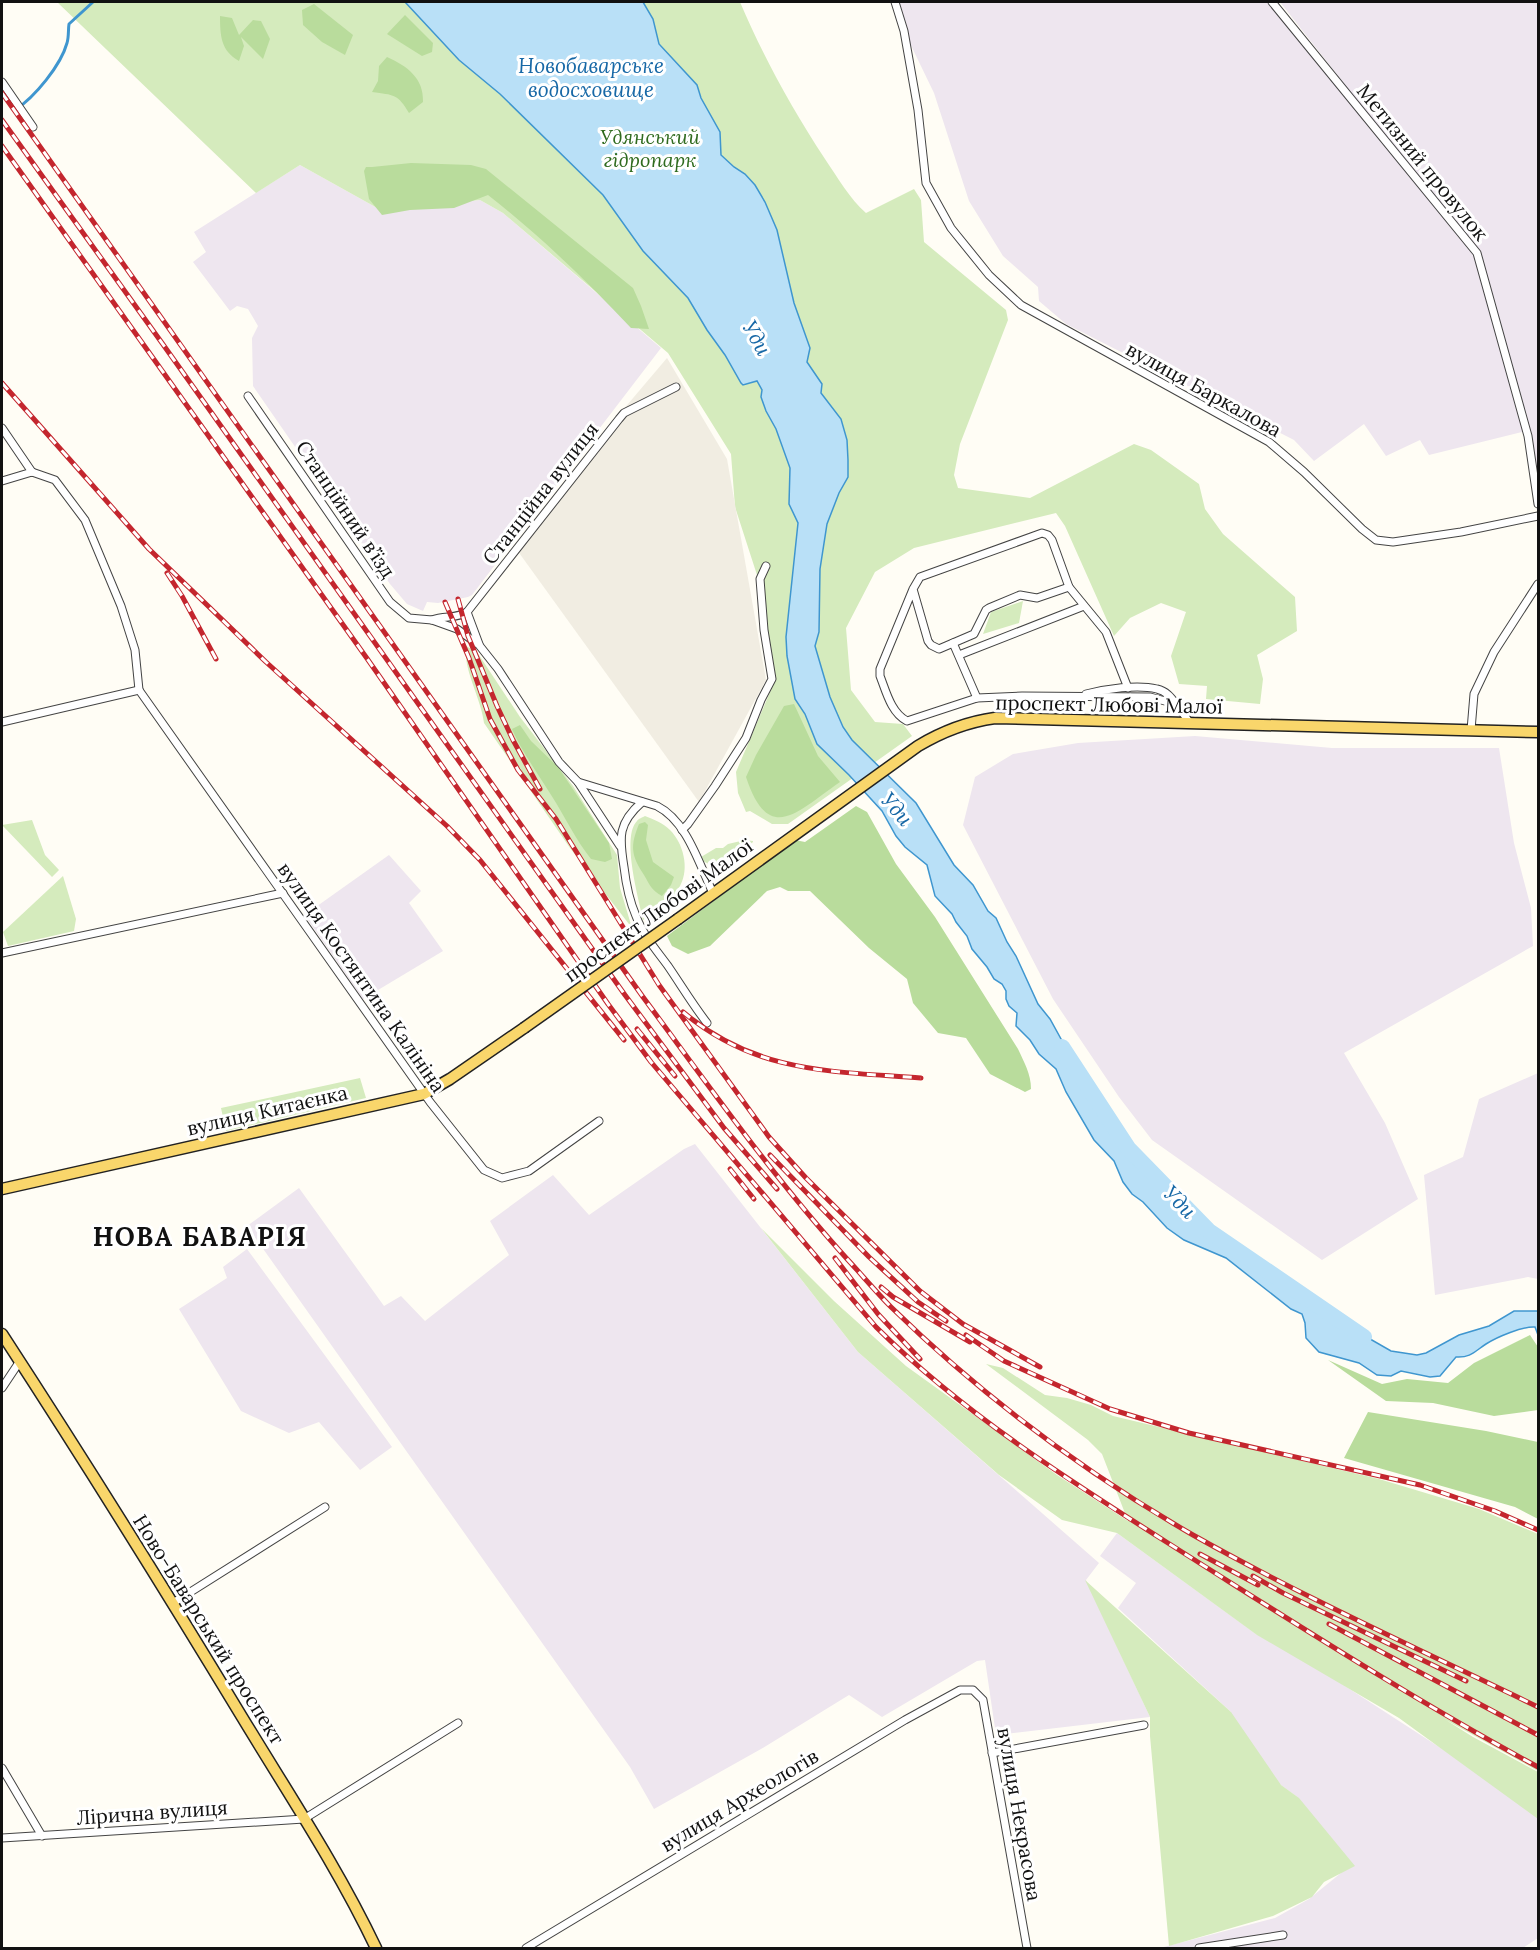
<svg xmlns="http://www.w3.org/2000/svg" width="1540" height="1950" viewBox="0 0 1540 1950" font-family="Lora,serif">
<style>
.industrial{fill:#eee6ef}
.green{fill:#d5ebbd}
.forest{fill:#b9dc9c}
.plaza{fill:#f1ede2}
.water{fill:#b9e0f7;stroke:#3f96cf;stroke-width:1.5}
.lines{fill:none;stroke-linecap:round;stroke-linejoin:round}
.stream{stroke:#3f96cf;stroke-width:3}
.river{stroke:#b9e0f7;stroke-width:16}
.street-casing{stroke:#444;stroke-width:9}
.primary-casing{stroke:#222;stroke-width:13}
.street{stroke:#fff;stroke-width:7}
.primary{stroke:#f9d66b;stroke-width:10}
.rail-casing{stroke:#c4262e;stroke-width:5}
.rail{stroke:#fff;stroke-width:3;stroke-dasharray:9;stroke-linecap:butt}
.primary-bridge-casing{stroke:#222;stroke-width:13;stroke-linecap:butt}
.primary-bridge{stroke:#f9d66b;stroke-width:10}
.labels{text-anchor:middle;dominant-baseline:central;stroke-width:6;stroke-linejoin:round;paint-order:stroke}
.park-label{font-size:20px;font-style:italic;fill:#2f6b1f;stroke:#fff}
.street-label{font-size:20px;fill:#111;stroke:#fff}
.water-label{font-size:21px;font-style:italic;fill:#1768a6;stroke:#fff}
.district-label{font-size:26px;font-weight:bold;letter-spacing:1.5px;fill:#111;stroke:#fff}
</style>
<rect width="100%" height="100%" fill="#fffdf5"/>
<g class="industrial">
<path d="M895,2H1272L1447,215L1280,2H1538V504L1526,431L1429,455L1420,440L1386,456L1364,424L1314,461L1294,440L1066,324L1039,301L1038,287L1003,256L969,201L934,93L904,31Z"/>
<path d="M300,165L379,209L480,200L503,213L661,348L472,595L468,597L438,603L427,602L423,611L407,604L390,584L253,386L252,338L258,326L248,309L237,306L230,311L193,262L206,252L194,232Z"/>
<path d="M1195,736L1332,748H1499L1514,843L1531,908L1533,946L1344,1053L1385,1123L1418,1199L1322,1260L1152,1140L1119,1097L1053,999L963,825L975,777L1013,754L1078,743Z"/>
<path d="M389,855L421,891L409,903L443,951L363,999L308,920L313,909Z"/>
<path d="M1538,1073V1279L1528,1277L1435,1295L1424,1175L1463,1157L1479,1099Z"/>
<path d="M695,1144L858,1352L1099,1563L1086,1580L1150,1717L996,1735L985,1660L977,1661L882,1717L849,1695L761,1749L654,1809L630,1767L247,1226L299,1188L384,1306L401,1296L425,1321L509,1255L490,1221L553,1175L589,1215L684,1149Z"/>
<path d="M247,1249L392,1447L360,1470L319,1422L289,1433L241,1411L179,1309L227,1278L223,1267Z"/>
<path d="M1117,1533L1256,1634L1311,1664L1538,1811V1938L1523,1948H1160L1275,1918L1309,1899L1352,1864L1296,1796L1214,1737L1231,1712L1118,1608L1136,1583L1100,1556Z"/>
</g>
<g class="green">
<path d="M57,2H740C763,56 792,109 825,159C838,178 849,198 866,213L914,189L921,200L924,242L1006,310L1008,320L960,444L954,475L958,488L1030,498L1134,444L1151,450L1199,484L1205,509L1223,534L1295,597L1297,631L1257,655L1263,679L1260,704L1206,699L1207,686L1179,684L1171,656L1186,612L1161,603L1130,618L1114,636L1065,526L1056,513L914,548L875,572L846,628L851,690L875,722L903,724L912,736L788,824H772L750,811L746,812L738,793L736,772L776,678L757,575L735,507L731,454L668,353L503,213L480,200L379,209L300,165L256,193Z"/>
<path d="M1023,601L1019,623L983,634L991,612Z"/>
<path d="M466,646L477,652L520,717L573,786L617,855L620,888L632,928L570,848L484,723C481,698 463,670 466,646Z"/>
<path d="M645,816C653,819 663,823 670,830C683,843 690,868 680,886C671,901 658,911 643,920C639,899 621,837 637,821C638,819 643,817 645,816Z"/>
<path d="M32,820L45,855L59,870L52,877L2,825Z"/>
<path d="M745,840L753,841V842C736,857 728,876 703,861L701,857L716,848H723L728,844Z"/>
<path d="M63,876L76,919L74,931L8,946L3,932Z"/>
<path d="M360,1078L366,1098L226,1131L221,1108Z"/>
<path d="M761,1228L834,1301L906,1366L1057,1475L1128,1521L1102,1454L1088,1440L986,1364L1003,1368L1045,1395L1067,1398L1091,1405L1113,1416L1379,1479L1479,1509L1538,1534V1771L1446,1720L1473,1737L1538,1772V1819L1399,1718L1257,1635L1117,1533L1062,1520L999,1475L858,1352Z"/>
<path d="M1085,1580L1231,1712L1281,1785L1299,1798L1355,1866L1324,1882L1312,1897L1273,1916L1169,1946L1150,1736V1717Z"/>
</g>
<g class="forest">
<path d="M314,4L353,35L345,55L322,42L303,25L302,10Z"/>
<path d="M405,15L433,43L432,52L422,56L387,34Z"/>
<path d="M220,16L232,18L239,35L253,20L261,21L270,39L263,59L241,37L244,46L239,61C221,51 220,36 220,16Z"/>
<path d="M387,57C407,66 424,78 423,102L409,113C398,94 394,95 372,92L378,81L379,66Z"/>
<path d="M411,163L471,165L486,169L633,288L641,306L649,329L631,328C587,281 539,235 488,195L454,208L410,210L382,215L369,199L364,171L366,167H372Z"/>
<path d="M794,704L818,756L840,782C799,810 769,847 746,777L756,755L784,706Z"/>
<path d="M520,725L531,741L558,767L609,843L612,859L605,862L591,859C576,840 566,819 553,798C539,775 523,754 512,729Z"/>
<path d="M856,806L867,812L896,864L935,917L1018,1049C1024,1062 1031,1074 1031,1089L1025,1092L990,1074L966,1038L938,1033L913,1003L907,979L869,948L810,891H788L780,887L767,891L710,946L688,954L672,946L667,936L795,840L805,842Z"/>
<path d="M645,822L648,825L646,840L653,862L674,877L671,885L662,896C651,890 650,885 644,875C631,855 630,846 639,824Z"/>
<path d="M1530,1335L1538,1347V1410L1494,1416L1433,1403L1386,1401L1328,1360L1382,1384L1407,1379L1448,1383L1474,1363Z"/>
<path d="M1368,1412L1486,1431L1538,1442V1519L1515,1507L1344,1458Z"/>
</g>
<path class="plaza" d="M667,358L727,459L766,680L699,802L517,550L600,437Z"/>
<path class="water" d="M405,2H643L653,19L659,44L697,85L701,98L720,132L721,155L734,167L745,174L755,185L765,202L777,230L794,303L810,348L807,362L822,384L821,393L841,419L847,440L848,460V477L839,493L827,524L820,569L819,632L815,646L830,697L843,727L852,740L916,803L954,865L973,885L988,911L996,918L1007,942L1016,956L1038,1004L1050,1019L1066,1048L1082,1081L1111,1122L1127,1140L1160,1183L1193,1219L1237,1257L1316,1308L1391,1351L1417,1355L1426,1353L1459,1335L1489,1326L1514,1311H1538V1335L1535,1327C1523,1326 1497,1337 1486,1344C1475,1351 1471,1358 1456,1357L1440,1376L1430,1377L1401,1371L1391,1376L1377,1375L1359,1363L1319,1352L1306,1338L1305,1323L1302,1314L1291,1309L1226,1258L1184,1240L1167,1228L1143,1202L1132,1194L1123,1182L1114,1161L1094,1140L1066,1092L1056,1069L1039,1054L1030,1040L1016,1026L1017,1013L1009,1006L1006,999V991L1002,984L994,979L987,967L972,949L967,936L956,922L952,914L935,896L927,865L905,847L896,836L882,811L849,775L817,744L805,714L795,699L787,656L786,637L798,523L789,504L790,468L776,429L766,411L761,397L762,390L757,381L743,385L741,383L725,355L707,330L688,298L643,251L603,195L500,94L459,60Z"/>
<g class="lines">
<path class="stream" d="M15,110C35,97 61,65 67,43C69,37 68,30 69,24L93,2"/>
<path class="river" d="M1062,1047L1128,1148L1209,1231L1364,1337"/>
<defs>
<g id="street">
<path d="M895,2L904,31L918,110L926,183L951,228L989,275L1021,305L1269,442L1304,472L1362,529L1376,540L1393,542L1461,532L1538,516"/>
<path d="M1272,2L1477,253L1528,436L1538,504"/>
<path d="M2,82L33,127"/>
<path d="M248,396L390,602L409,618L432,620L457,629L479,645L498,669L559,762L578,782L657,806C687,821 699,864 713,893"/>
<path d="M2,428L32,472"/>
<path d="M32,472L55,480L85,520L121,606L135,650L139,690"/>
<path d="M2,481L32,472"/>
<path d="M1069,587L1106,632L1128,688"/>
<path d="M913,589L928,641L931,645L939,649L974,634L986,610L989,608L1020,595L1037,598L1069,587L1052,540L1048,535L1042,533L920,577L913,589L880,669V676C886,691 891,713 907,721L977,698L1022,696L1150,697L1176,704L1190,723"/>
<path d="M432,620C444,615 457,619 467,612"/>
<path d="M953,643L977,698"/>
<path d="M479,644L467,612L619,419L624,413L676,387"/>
<path d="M959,655L1084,606"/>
<path d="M139,690L430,1102L484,1170L502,1178L529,1171L599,1121"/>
<path d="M1086,694C1106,689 1137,684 1157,689C1166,691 1171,697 1176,704"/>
<path d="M2,722L139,690"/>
<path d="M1471,730L1474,694L1494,652L1538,584"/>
<path d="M578,782L620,846"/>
<path d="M642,802C618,823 619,837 624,867C626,884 629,900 636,916C643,935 657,951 668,966C681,985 693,1005 707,1023"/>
<path d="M682,830L688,824L715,786L746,738L761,700L772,679L764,630L760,579L766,566"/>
<path d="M2,953L283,893"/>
<path d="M2,1388L20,1361"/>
<path d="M173,1603L325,1507"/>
<path d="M992,1753L1144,1725"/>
<path d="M2,1768L42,1836"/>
<path d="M2,1838L304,1819L458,1723"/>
<path d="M526,1948L905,1720L960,1690H973L983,1700L1027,1948"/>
<path d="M1199,1948L1283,1935"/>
</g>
<g id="primary">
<path d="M678,919L918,746C943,731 966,722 995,718L1538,732"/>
<path d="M2,1189L424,1094L450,1079L524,1028"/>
<path d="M2,1334C84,1460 164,1588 242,1717C288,1793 338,1868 376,1948"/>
</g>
</defs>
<use href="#street" class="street-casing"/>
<use href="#primary" class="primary-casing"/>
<use href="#street" class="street"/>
<use href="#primary" class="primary"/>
<defs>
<g id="rail">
<path d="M2,93L643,997C709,1086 773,1177 848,1260C862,1275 876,1292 891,1307C981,1395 1084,1472 1193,1535C1305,1598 1423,1651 1538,1707"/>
<path d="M2,120L162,343L625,995L724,1128L777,1189"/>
<path d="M2,146L366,657L608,1004L651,1062L876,1327C972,1422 1088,1492 1201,1564C1312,1634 1423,1705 1538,1767"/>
<path d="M2,383L149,549L266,662L447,826L480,860L624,1040"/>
<path d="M167,573L182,596L216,659"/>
<path d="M458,599L468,636L497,706L513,740L540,789"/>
<path d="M445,602L469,658L490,719L518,770L556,819L659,985L769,1137L806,1178L920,1291L963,1324L1040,1367"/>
<path d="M683,1012C757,1074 831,1071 921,1078"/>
<path d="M637,1029L675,1076"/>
<path d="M770,1155L869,1257L918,1302L946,1321"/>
<path d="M730,1169L754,1199"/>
<path d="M835,1258L878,1314L920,1359"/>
<path d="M881,1287L893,1297L970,1342"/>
<path d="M966,1335L1004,1361L1110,1409L1189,1433L1420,1485L1495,1511L1538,1530"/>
<path d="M1200,1554L1258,1585"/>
<path d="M1253,1576L1283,1593L1466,1681"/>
<path d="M1329,1624L1538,1735"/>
</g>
</defs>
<use href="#rail" class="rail-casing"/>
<use href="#rail" class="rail"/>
<defs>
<path id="primary-bridge" d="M524,1028L678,919"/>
</defs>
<use href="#primary-bridge" class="primary-bridge-casing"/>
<use href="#primary-bridge" class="primary-bridge"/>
</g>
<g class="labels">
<g class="park-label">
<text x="650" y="136">Удянський<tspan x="650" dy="23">гідропарк</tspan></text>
</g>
<g class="street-label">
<text transform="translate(1423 162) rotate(51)">Метизний провулок</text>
<text transform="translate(1204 389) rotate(29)">вулиця Баркалова</text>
<text transform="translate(540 493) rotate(-52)">Станційна вулиця</text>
<text transform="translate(346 509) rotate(56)">Станційний в’їзд</text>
<text transform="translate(1109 704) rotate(1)">проспект Любові Малої</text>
<text transform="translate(658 910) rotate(-36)">проспект Любові Малої</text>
<text transform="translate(362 977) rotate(55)">вулиця Костянтина Калініна</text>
<text transform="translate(267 1110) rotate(-13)">вулиця Китаєнка</text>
<text transform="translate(209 1629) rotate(58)">Ново-Баварський проспект</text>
<text transform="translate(739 1800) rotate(-31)">вулиця Археологів</text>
<text transform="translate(152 1812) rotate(-4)">Лірична вулиця</text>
<text transform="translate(1020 1814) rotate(80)">вулиця Некрасова</text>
</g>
<g class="water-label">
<text x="591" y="65">Новобаварське<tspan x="591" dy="24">водосховище</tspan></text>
<text transform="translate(757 338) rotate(61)">Уди</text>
<text transform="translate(897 809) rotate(50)">Уди</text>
<text transform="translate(1180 1202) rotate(46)">Уди</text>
</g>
<g class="district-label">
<text x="200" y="1236">НОВА БАВАРІЯ</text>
</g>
</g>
<rect width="1540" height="1950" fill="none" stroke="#111111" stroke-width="6"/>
</svg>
